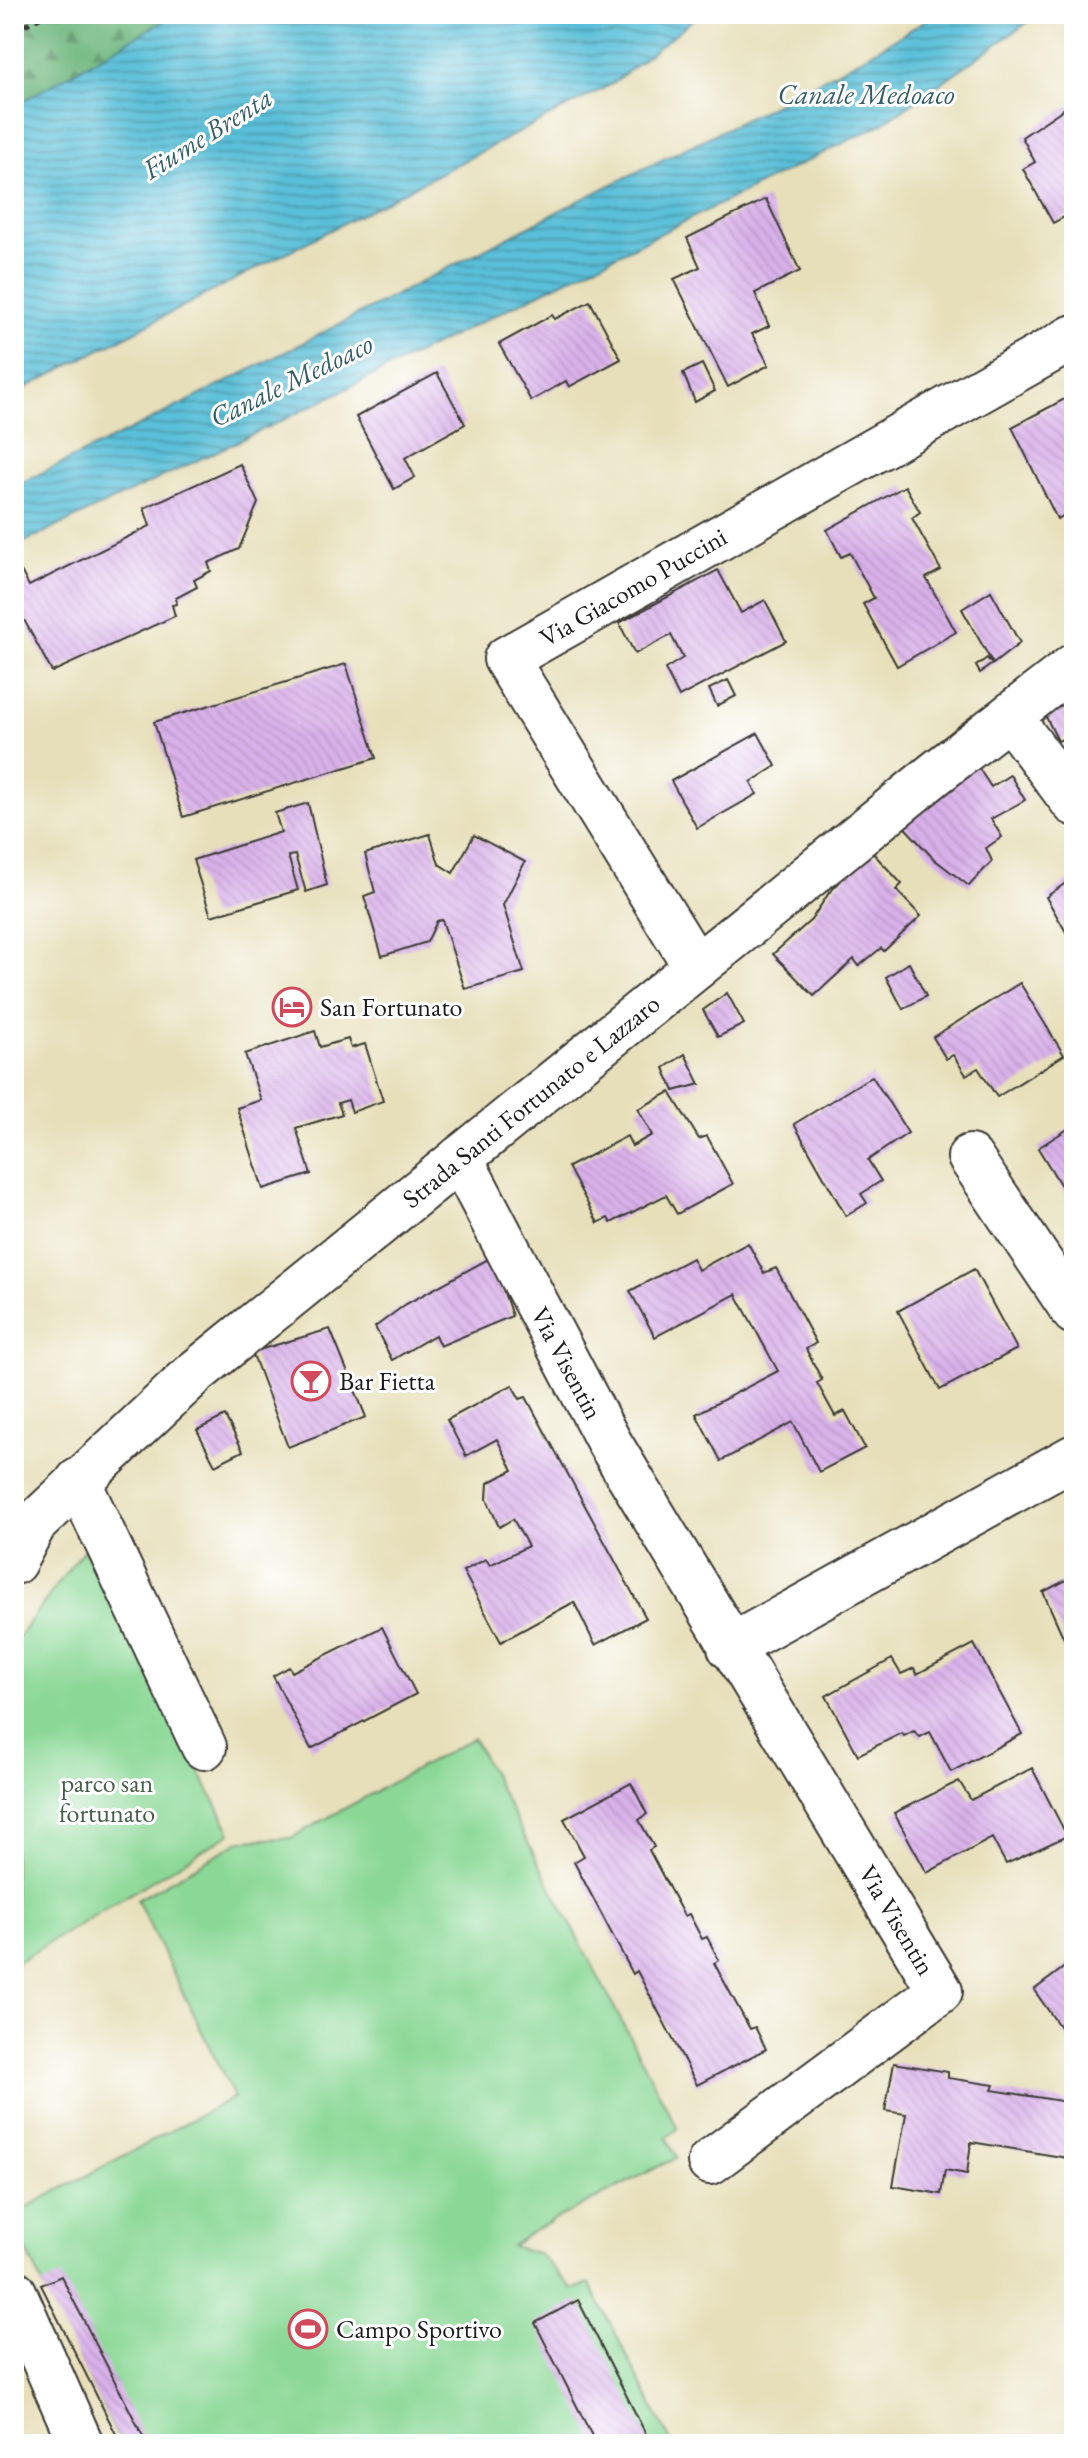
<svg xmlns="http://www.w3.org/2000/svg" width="1088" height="2458" viewBox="0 0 1088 2458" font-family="'EB Garamond',serif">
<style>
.forest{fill:url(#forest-firs);stroke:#466a4e;stroke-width:2}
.park{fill:#8bd896;stroke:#547a59;stroke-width:2}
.water{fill:url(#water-rules);stroke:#3b6e7a;stroke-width:2}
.building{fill:url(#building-back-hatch)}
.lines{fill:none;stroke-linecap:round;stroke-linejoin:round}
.street-casing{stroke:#3a3934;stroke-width:48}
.path{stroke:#3a3934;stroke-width:5;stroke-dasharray:6 6;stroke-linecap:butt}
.street{stroke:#fff;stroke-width:44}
.labels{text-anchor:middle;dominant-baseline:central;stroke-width:6;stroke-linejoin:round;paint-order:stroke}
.street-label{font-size:26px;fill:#1c1c1c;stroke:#fff}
.poi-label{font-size:26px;fill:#1c1c1c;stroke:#fff;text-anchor:start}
.park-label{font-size:26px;fill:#435e47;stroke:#fff}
.water-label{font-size:28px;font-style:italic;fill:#355d67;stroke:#fff}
</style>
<defs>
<pattern id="forest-firs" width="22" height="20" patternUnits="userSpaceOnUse" patternTransform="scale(2)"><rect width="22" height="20" fill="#70b87f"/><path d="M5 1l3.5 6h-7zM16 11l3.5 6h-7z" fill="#5b9567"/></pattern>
<pattern id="water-rules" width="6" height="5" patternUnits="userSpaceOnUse" patternTransform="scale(2)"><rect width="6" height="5" fill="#5abfd8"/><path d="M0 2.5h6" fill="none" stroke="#4a9aae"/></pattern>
<pattern id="building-back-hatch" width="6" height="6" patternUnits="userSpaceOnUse" patternTransform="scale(2)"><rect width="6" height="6" fill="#d9b1ea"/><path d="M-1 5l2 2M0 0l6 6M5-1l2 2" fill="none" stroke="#ba98c8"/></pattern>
</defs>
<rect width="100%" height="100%" fill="#fff"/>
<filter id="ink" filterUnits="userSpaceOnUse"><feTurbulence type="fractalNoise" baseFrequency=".0125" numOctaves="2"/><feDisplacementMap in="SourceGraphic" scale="16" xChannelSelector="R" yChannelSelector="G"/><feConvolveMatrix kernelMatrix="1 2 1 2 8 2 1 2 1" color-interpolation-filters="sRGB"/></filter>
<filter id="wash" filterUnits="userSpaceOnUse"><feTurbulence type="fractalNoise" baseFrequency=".006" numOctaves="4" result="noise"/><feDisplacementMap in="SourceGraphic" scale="32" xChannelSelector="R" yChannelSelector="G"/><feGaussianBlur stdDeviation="1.8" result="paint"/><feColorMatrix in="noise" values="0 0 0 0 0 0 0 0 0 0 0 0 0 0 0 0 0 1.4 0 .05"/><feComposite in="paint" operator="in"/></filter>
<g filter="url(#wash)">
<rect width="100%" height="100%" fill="#e7dfba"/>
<path class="forest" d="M14,14H176L14,106Z"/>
<g class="park">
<path d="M84,1549L231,1833L14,1964V1643Z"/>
<path d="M473,1738L678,2129L666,2137L677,2157L535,2230L512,2246L539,2254L573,2289L590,2284L672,2444H121L14,2225V2214L234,2097L137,1900L242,1840L291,1838Z"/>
</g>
<g class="water">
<path d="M176,14H700L612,84L14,394V106Z"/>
<path d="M935,14H1040L882,124L283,420L14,547V486C195,401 371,307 549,216C678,149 812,93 935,14Z"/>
</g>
<g id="blocks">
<g class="building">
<path d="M1074,102V212L1053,223L1023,169L1035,162L1022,137Z"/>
<path d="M766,199L800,271L755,293L769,326L752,334L769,365L728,387L674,279L700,267L687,238Z"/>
<path d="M590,301L621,359L569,387L566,381L531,401L499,344L552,315L555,319Z"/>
<path d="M702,364L715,391L695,402L683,373Z"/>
<path d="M437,373L465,424L405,458L415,477L394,489L356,417Z"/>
<path d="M1074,394V511L1057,519L1012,427Z"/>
<path d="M240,464L258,503L239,549L208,563L211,571L194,580L197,587L176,598L177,604L172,605L175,616L52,672L14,601V558L29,586L150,526L144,508Z"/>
<path d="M905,486L920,512L912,518L941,570L926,578L956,632L897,666L863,604L874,598L850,553L841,557L827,530Z"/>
<path d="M718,570L741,613L765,600L786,641L679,697L665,669L683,658L671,635L635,654L619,623Z"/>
<path d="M991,591L1020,643L993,664L962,609Z"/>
<path d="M987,658L992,664L980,673L976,666Z"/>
<path d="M346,664L376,758L183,817L154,722Z"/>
<path d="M728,680L736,696L717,706L709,689Z"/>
<path d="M1074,682V734L1058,741L1038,701Z"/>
<path d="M758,733L776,766L751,782L757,794L697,828L671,781Z"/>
<path d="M970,755L991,787L1010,775L1025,800L991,819L1002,837L986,848L992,861L969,886L934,859L896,818Z"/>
<path d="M308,803L327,885L306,892L295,855L288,856L298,890L211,916L193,860L281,832L275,813Z"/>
<path d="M430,834L439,864L453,873L474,835L525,862L503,905L524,972L465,989L442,920L437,921L427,942L382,956L364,896L375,892L365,854Z"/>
<path d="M870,850L902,884L896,890L921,916L884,951L881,948L859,966L854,959L814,996L773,954L811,920L829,893Z"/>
<path d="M1074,877V946L1046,897Z"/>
<path d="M909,963L926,996L903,1009L886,977Z"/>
<path d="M1020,983L1064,1055L997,1097L978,1068L966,1075L953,1055L946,1059L933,1037Z"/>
<path d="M727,993L744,1024L718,1037L703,1010Z"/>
<path d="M315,1031L320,1047L348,1039L351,1048L365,1044L383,1101L352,1112L348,1100L338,1103L342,1114L296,1128L311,1174L263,1189L237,1108L261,1100L245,1054Z"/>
<path d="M685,1054L700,1084L674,1091L664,1068Z"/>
<path d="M872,1076L908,1133L868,1160L881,1181L861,1194L867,1203L846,1216L794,1124Z"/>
<path d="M670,1092L699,1139L707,1136L733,1184L677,1214L666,1195L611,1223L608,1218L598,1223L568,1167L627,1136L632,1146L652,1135L638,1109Z"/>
<path d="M1074,1125V1207L1038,1148Z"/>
<path d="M748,1243L764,1273L776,1268L816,1343L806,1349L822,1380L817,1383L835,1416L845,1411L865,1448L819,1472L793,1422L721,1461L696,1414L778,1371L736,1294L655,1337L630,1291L692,1258L698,1270Z"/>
<path d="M492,1257L512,1316L440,1346L435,1335L392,1360L375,1327L406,1304Z"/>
<path d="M974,1269L1017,1349L940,1390L898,1311Z"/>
<path d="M330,1329L366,1417L288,1447L252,1352Z"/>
<path d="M512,1385L520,1399L526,1397L646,1618L595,1645L574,1602L501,1642L463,1571L486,1559L490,1565L528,1546L513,1519L499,1527L487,1499L488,1483L513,1470L497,1439L466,1456L447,1420Z"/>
<path d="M225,1416L243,1451L215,1465L197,1430Z"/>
<path d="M1074,1576V1661L1043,1592Z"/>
<path d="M382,1627L416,1694L311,1749L273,1676L289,1667L292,1672Z"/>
<path d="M974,1644L1022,1734L951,1772L930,1732L920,1737L914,1731L904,1736L902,1733L858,1755L826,1696L892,1659L901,1674L914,1668L917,1674Z"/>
<path d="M1032,1768L1067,1836L1006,1864L992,1838L927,1873L894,1813L959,1781L971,1800Z"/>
<path d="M631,1783L647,1814L639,1820L654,1847L649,1850L684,1916L689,1914L702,1939L707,1937L719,1960L714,1963L750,2029L755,2027L766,2049L697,2085L637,1971L633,1974L574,1862L584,1856L564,1819Z"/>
<path d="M1074,1960V2047L1034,1990Z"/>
<path d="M894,2063L948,2072V2078L994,2085L992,2090L1074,2103V2159L971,2142L967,2174L945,2170L941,2194L893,2186L906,2114L885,2111Z"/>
<path d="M61,2276L147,2444H121L41,2285Z"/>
<path d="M578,2300L651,2444H596L535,2323Z"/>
</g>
</g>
</g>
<g filter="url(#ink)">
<use href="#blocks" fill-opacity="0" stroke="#3a3934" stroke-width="2"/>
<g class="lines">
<defs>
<g id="street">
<path d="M1010,717L1074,803"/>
<path d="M696,967L506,659L1074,337"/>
<path d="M970,1157L1074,1312"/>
<path d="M460,1158L609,1442L940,1991L710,2162"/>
<path d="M78,1481L204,1747"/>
<path d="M14,1562L34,1524L196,1372L936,773L1074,666"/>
<path d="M730,1647L1074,1457"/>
<path d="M14,2292L81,2444"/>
</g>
</defs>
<use href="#street" class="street-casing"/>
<path class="path" d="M14,31L45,14"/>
<use href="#street" class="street"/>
</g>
</g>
<defs>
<symbol id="hotel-ring" viewBox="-11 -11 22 22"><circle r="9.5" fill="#fff" stroke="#d1495b" stroke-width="1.5"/><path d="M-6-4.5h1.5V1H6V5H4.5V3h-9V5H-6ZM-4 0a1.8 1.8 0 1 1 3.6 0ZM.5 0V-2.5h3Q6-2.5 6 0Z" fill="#d1495b"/></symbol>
<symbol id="bar-ring" viewBox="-11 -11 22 22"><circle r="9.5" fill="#fff" stroke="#d1495b" stroke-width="1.5"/><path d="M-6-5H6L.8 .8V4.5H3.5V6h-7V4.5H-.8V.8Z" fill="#d1495b"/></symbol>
<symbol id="stadium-ring" viewBox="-11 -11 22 22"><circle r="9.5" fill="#fff" stroke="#d1495b" stroke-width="1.5"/><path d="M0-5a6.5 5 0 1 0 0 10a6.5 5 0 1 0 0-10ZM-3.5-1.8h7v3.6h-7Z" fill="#d1495b"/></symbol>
</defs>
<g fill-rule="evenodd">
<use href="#hotel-ring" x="270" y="985" width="44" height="44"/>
<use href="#bar-ring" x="289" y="1359" width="44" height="44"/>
<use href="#stadium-ring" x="286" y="2307" width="44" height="44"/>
</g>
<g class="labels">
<g class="street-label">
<text transform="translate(633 587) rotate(-30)">Via Giacomo Puccini</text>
<text transform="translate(531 1101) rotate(-39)">Strada Santi Fortunato e Lazzaro</text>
<text transform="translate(567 1363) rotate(62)">Via Visentin</text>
<text transform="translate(897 1920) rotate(59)">Via Visentin</text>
</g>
<g class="poi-label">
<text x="320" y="1007">San Fortunato</text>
<text x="339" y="1381">Bar Fietta</text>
<text x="336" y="2329">Campo Sportivo</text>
</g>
<g class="park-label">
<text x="107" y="1783">parco san<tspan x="107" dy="30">fortunato</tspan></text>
</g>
<g class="water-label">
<text x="866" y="94">Canale Medoaco</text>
<text transform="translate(207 133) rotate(-32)">Fiume Brenta</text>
<text transform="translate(291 380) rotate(-26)">Canale Medoaco</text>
</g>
</g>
<rect width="1088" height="2458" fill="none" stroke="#fff" stroke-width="48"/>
</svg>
